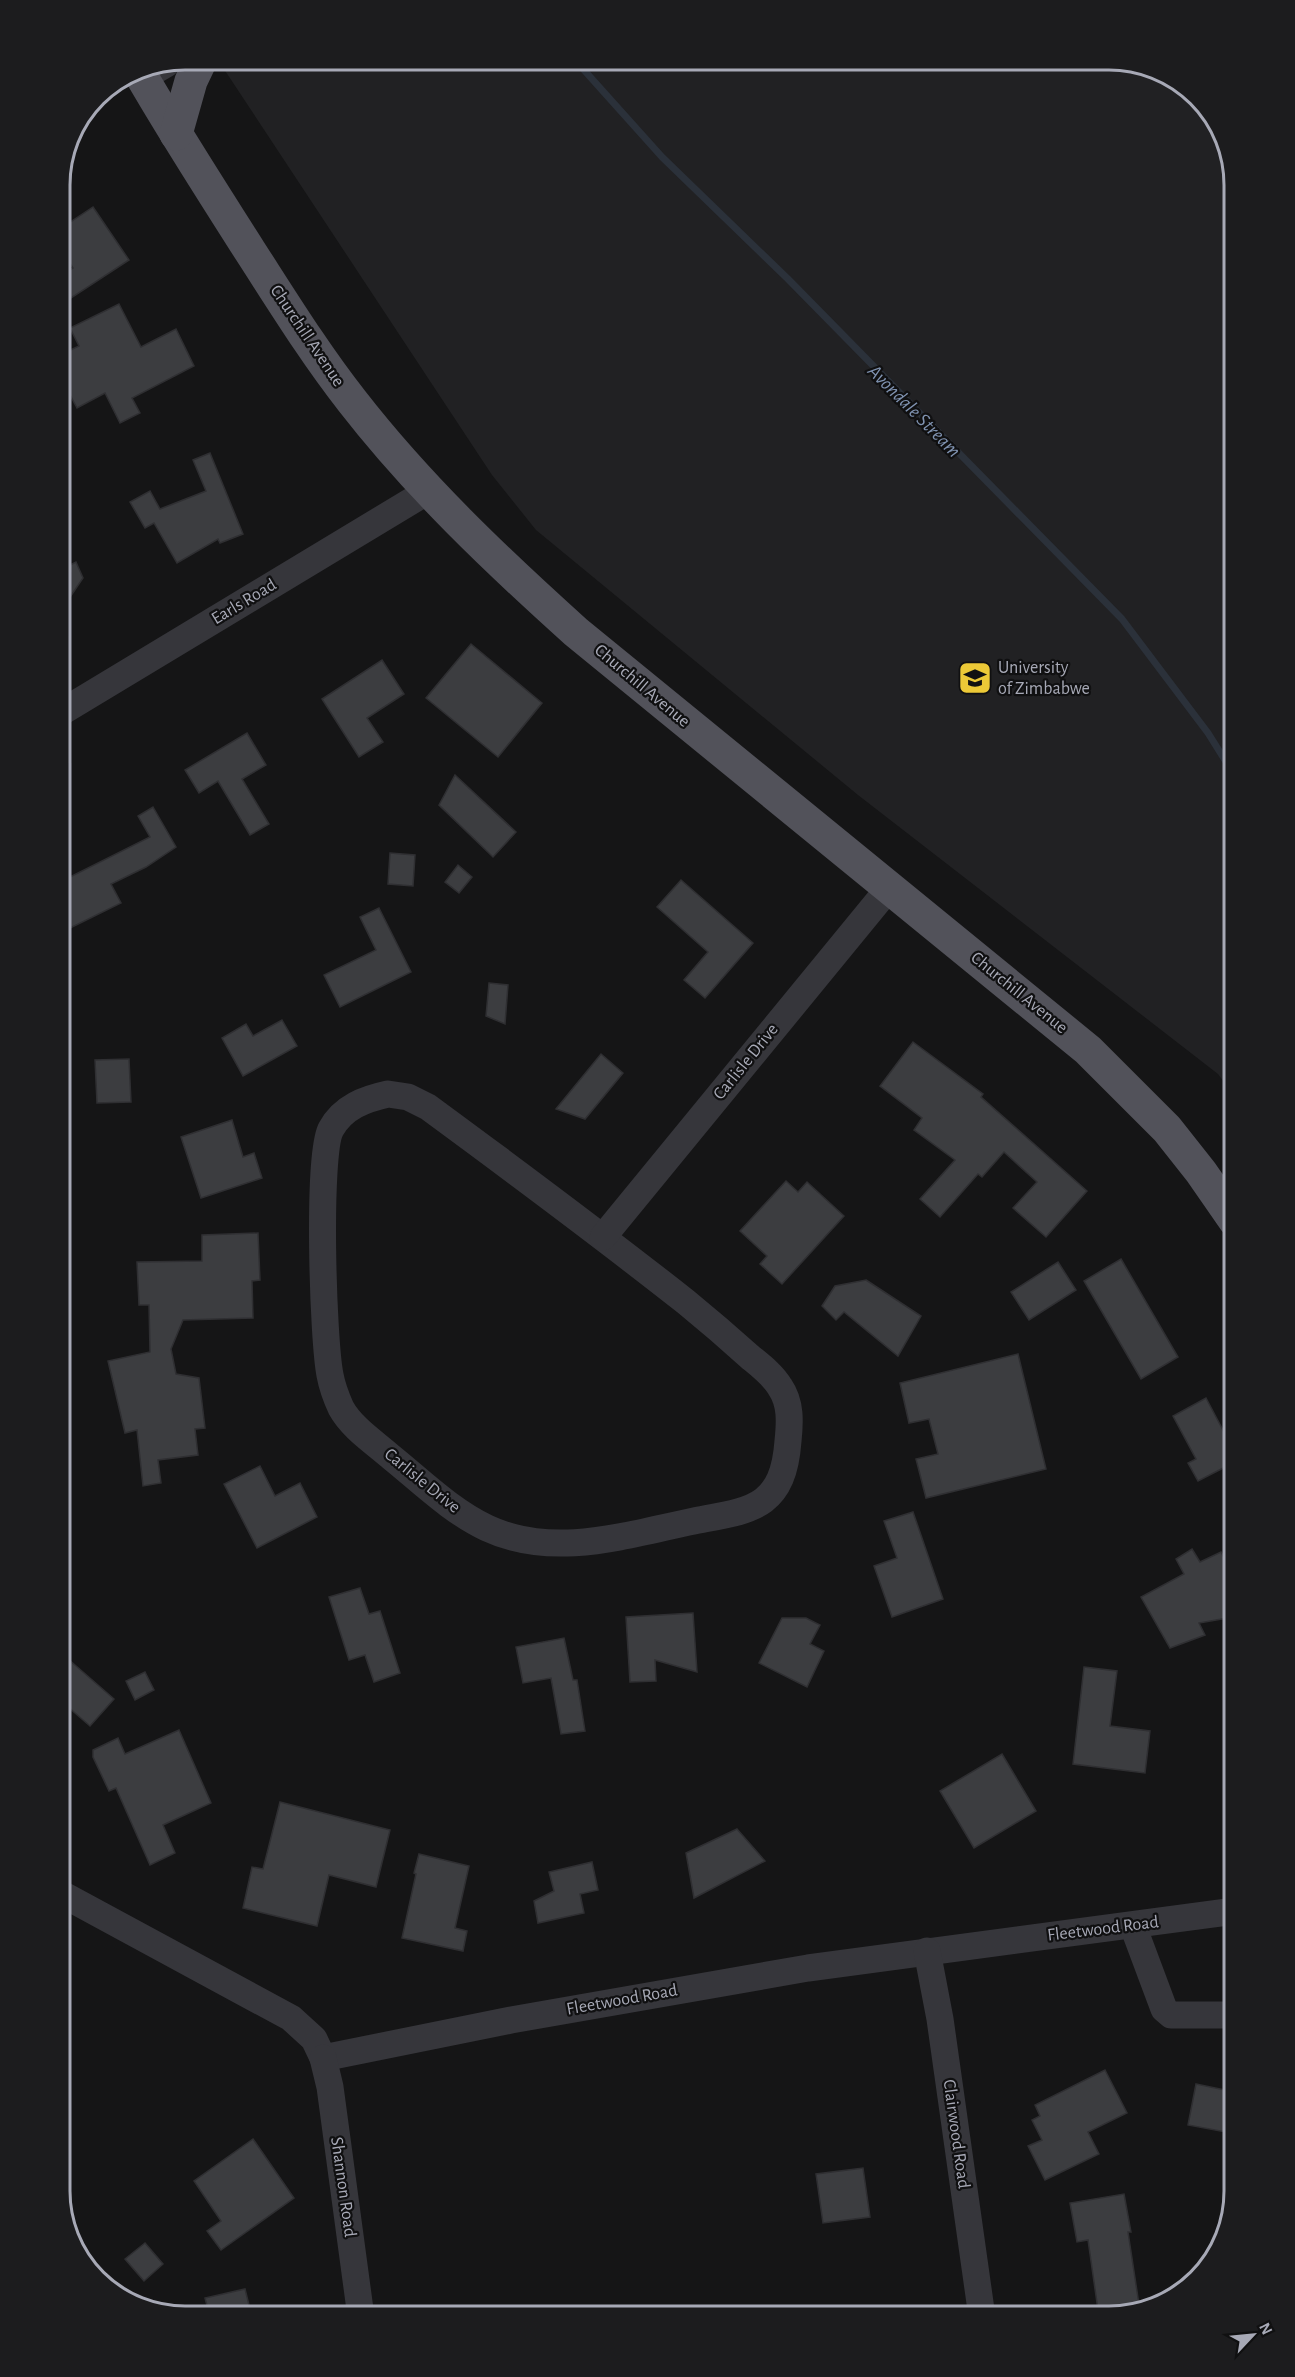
<svg xmlns="http://www.w3.org/2000/svg" width="1295" height="2377" viewBox="0 0 1295 2377" font-family="'Alegreya Sans',sans-serif">
<style>
.built{fill:#212123}
.lines{fill:none;stroke-linecap:round;stroke-linejoin:round}
.stream{stroke:#2b313a;stroke-width:7}
.building{fill:#3c3d40;stroke:#2f2f32;stroke-width:1.5}
.minor{stroke:#36363b;stroke-width:27}
.major{stroke:#52525a;stroke-width:33}
.labels{text-anchor:middle;dominant-baseline:central;stroke-width:4.5;stroke-linejoin:round;paint-order:stroke}
.street-label{font-size:18px;fill:#a7a9b6;stroke:#101011}
.poi-label{font-size:18px;fill:#a7a9b6;stroke:#101011;text-anchor:start}
.water-label{font-size:20px;font-style:italic;fill:#7f92b0;stroke:#101011}
.rim{fill:none;stroke:#a7a9b6;stroke-width:3}
</style>
<rect width="100%" height="100%" fill="#151516"/>
<path class="built" d="M218,60H1118L1185,86L1225,137L1235,186V1097L1218,1074L858,795L536,530L492,475Z"/>
<g class="lines">
<path class="stream" d="M575,60L662,157L788,279L1122,619L1208,733L1235,776"/>
</g>
<g class="building">
<path d="M93,207L129,260L68,300L60,286V276L73,268L60,248V229Z"/>
<path d="M119,304L141,347L176,329L194,366L132,398L140,413L120,423L105,393L77,408L60,376V355L79,346L70,328Z"/>
<path d="M210,453L243,534L220,543L218,539L177,563L154,523L145,528L130,502L150,491L160,509L206,491L193,460Z"/>
<path d="M76,562L83,578L60,612V570Z"/>
<path d="M471,644L542,703L498,757L426,698Z"/>
<path d="M382,660L404,694L367,718L383,742L359,757L322,699Z"/>
<path d="M247,733L266,765L242,779L269,824L250,835L218,781L199,793L185,770Z"/>
<path d="M455,775L516,832L493,857L439,805Z"/>
<path d="M153,807L176,847L146,867L111,884L121,903L60,933V882L150,837L138,816Z"/>
<path d="M390,853L415,855L413,886L388,884Z"/>
<path d="M458,865L472,877L459,893L445,882Z"/>
<path d="M681,880L753,943L705,998L684,980L708,952L657,907Z"/>
<path d="M379,908L411,972L340,1007L324,975L376,950L360,917Z"/>
<path d="M489,983L508,985L505,1024L486,1016Z"/>
<path d="M282,1020L297,1046L243,1076L222,1038L246,1024L253,1036Z"/>
<path d="M913,1042L983,1094L981,1097L1087,1191L1046,1237L1013,1208L1037,1182L1004,1152L982,1177L978,1174L940,1217L920,1199L955,1160L914,1130L922,1118L880,1086Z"/>
<path d="M601,1054L623,1073L585,1119L556,1109Z"/>
<path d="M129,1059L131,1102L97,1103L95,1060Z"/>
<path d="M232,1120L243,1157L254,1153L262,1178L201,1198L181,1137Z"/>
<path d="M786,1181L798,1192L807,1182L844,1216L782,1284L760,1264L767,1256L740,1231Z"/>
<path d="M258,1233L260,1280L252,1281L253,1318L183,1320L171,1349L176,1374L199,1378L205,1428L195,1429L198,1455L158,1460L161,1483L143,1486L137,1430L125,1433L108,1361L150,1352L149,1305H139L137,1262L202,1261V1235Z"/>
<path d="M1121,1259L1178,1357L1141,1379L1084,1281Z"/>
<path d="M1058,1262L1076,1290L1029,1320L1011,1292Z"/>
<path d="M866,1280L921,1316L898,1356L844,1312L836,1320L822,1306L835,1286Z"/>
<path d="M1018,1354L1046,1469L926,1498L916,1459L938,1454L929,1419L909,1423L900,1383Z"/>
<path d="M1206,1398L1224,1432L1235,1426V1462L1198,1481L1188,1463L1196,1459L1173,1416Z"/>
<path d="M260,1466L275,1496L300,1483L317,1517L257,1548L224,1484Z"/>
<path d="M913,1512L943,1599L892,1617L874,1566L897,1558L884,1521Z"/>
<path d="M1192,1549L1200,1562L1221,1552L1235,1576L1226,1584L1235,1603L1233,1617L1199,1623L1205,1635L1170,1648L1141,1597L1184,1574L1176,1559Z"/>
<path d="M360,1588L369,1614L380,1611L400,1673L374,1682L365,1655L349,1660L329,1597Z"/>
<path d="M693,1613L697,1672L655,1660L656,1681L630,1682L626,1617Z"/>
<path d="M782,1618H806L820,1625L810,1644L824,1651L807,1687L759,1663Z"/>
<path d="M564,1638L573,1680H577L585,1731L561,1734L551,1678L523,1683L516,1647Z"/>
<path d="M60,1652L114,1699L90,1726L60,1700Z"/>
<path d="M1084,1667L1117,1671L1110,1726L1150,1731L1145,1773L1073,1764Z"/>
<path d="M145,1672L154,1690L135,1700L126,1681Z"/>
<path d="M179,1730L211,1803L163,1825L175,1853L150,1865L116,1788L109,1791L93,1757V1750L118,1738L125,1754Z"/>
<path d="M1002,1754L1036,1811L974,1848L940,1791Z"/>
<path d="M280,1802L390,1830L376,1887L329,1875L317,1926L243,1908L252,1867L263,1869Z"/>
<path d="M737,1829L765,1861L694,1898L686,1853Z"/>
<path d="M419,1854L469,1866L455,1928L467,1931L463,1951L402,1938L416,1874L414,1873Z"/>
<path d="M592,1862L598,1890L580,1894L584,1913L538,1923L534,1901L554,1891L549,1872Z"/>
<path d="M1105,2070L1127,2113L1088,2132L1099,2154L1045,2180L1028,2146L1042,2140L1032,2120L1040,2116L1035,2105Z"/>
<path d="M1196,2084L1235,2092V2113L1231,2133L1188,2125Z"/>
<path d="M253,2139L294,2198L221,2250L207,2231L221,2221L194,2181Z"/>
<path d="M863,2168L870,2217L823,2223L816,2174Z"/>
<path d="M1124,2194L1131,2232H1128L1140,2311L1099,2317L1088,2240L1077,2242L1070,2203Z"/>
<path d="M145,2243L163,2264L144,2281L125,2259Z"/>
<path d="M245,2289L252,2317H210L205,2298Z"/>
</g>
<g class="lines">
<g class="minor">
<path d="M142,78L166,64"/>
<path d="M60,713L428,491"/>
<path d="M388,1094L408,1097L428,1107C515,1171 601,1235 686,1302C708,1320 729,1338 750,1357C761,1366 773,1375 780,1387C791,1403 790,1422 788,1441C783,1509 751,1510 694,1521C626,1535 553,1559 487,1528C451,1511 422,1482 391,1457C374,1442 352,1428 341,1408C336,1397 332,1386 330,1375C323,1340 317,1154 331,1129C343,1107 365,1099 388,1094Z"/>
<path d="M603,1237L889,888"/>
<path d="M60,1893L291,2018L314,2039L323,2058L511,2020L808,1968L1235,1911"/>
<path d="M1133,1926L1164,2009L1171,2015H1235"/>
<path d="M927,1951L940,2019L982,2317"/>
<path d="M323,2058L330,2087L361,2317"/>
</g>
<g class="major">
<path d="M138,70C173,131 212,191 250,251C283,302 315,354 352,401C418,486 496,560 576,632L1088,1050L1167,1129L1201,1172L1235,1221"/>
<path d="M176,134L191,81L201,60"/>
</g>
</g>
<defs>
<symbol id="university-square" viewBox="-11 -11 22 22"><rect x="-9" y="-9" width="18" height="18" rx="4" fill="#ecc937" stroke="#101011"/><path d="M0-5L7-2L0 1L-7-2ZM-4 1L0 2.5L4 1V4Q0 6-4 4Z" fill="#111"/></symbol>
</defs>
<g fill-rule="evenodd">
<use href="#university-square" x="956" y="659" width="38" height="38"/>
</g>
<g class="labels">
<g class="street-label">
<text transform="translate(307 336) rotate(56)">Churchill Avenue</text>
<text transform="translate(244 602) rotate(-31)">Earls Road</text>
<text transform="translate(642 686) rotate(40)">Churchill Avenue</text>
<text transform="translate(1019 993) rotate(39)">Churchill Avenue</text>
<text transform="translate(746 1062) rotate(-51)">Carlisle Drive</text>
<text transform="translate(422 1481) rotate(39)">Carlisle Drive</text>
<text transform="translate(1103 1929) rotate(-7)">Fleetwood Road</text>
<text transform="translate(622 2000) rotate(-10)">Fleetwood Road</text>
<text transform="translate(956 2134) rotate(82)">Clairwood Road</text>
<text transform="translate(343 2187) rotate(82)">Shannon Road</text>
</g>
<g class="poi-label">
<text x="998" y="668">University<tspan x="998" dy="21">of Zimbabwe</tspan></text>
</g>
<g class="water-label">
<text transform="translate(914 411) rotate(45)">Avondale Stream</text>
</g>
</g>
<path d="M0 0H1295V2377H0ZM185 70H1109A115 115 0 0 1 1224 185V2191A115 115 0 0 1 1109 2306H185A115 115 0 0 1 70 2191V185A115 115 0 0 1 185 70Z" fill="#1c1c1e" fill-rule="evenodd"/>
<path class="rim" d="M185 70H1109A115 115 0 0 1 1224 185V2191A115 115 0 0 1 1109 2306H185A115 115 0 0 1 70 2191V185A115 115 0 0 1 185 70Z"/>
<g transform="translate(1253 2335) rotate(64)" stroke="#101011" stroke-width="4.5" paint-order="stroke">
<path d="M0-4.5L10 22L0 15L-10 22Z" fill="#a7a9b6"/>
<text y="-9" font-size="16" font-weight="bold" text-anchor="middle" fill="#a7a9b6">N</text>
</g>
</svg>
